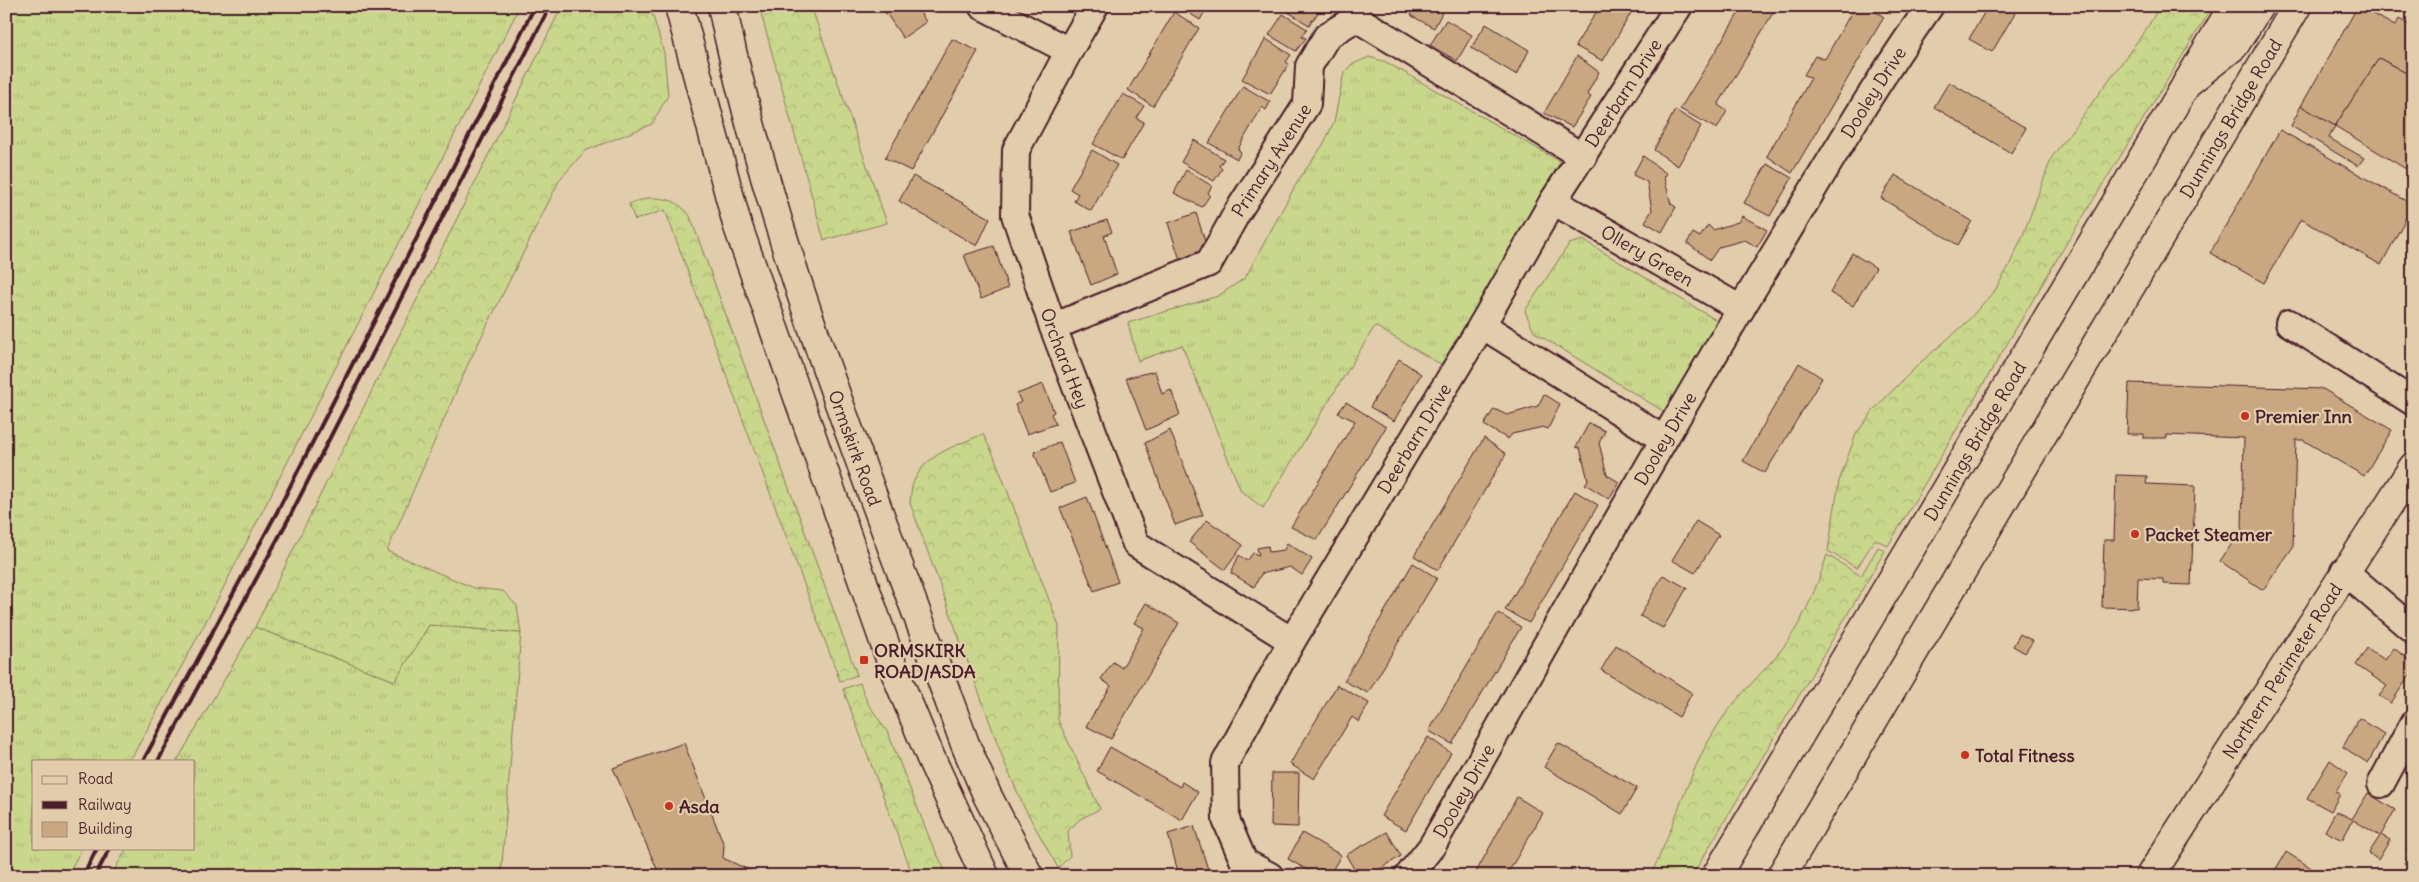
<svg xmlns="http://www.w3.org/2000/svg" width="2419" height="882" viewBox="0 0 2419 882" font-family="Delius,sans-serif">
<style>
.grass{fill:url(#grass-tufts);stroke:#897b5b}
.forest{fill:url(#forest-crowns);stroke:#897b5b}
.building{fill:#c9a781;stroke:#4a1f2b}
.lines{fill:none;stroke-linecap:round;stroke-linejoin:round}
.street-casing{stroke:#4a1f2b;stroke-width:30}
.secondary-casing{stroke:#4a1f2b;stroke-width:31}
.highway-casing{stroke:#4a1f2b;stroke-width:31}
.street{stroke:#e1ccab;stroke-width:26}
.secondary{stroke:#e1ccab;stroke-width:28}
.highway{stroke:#e1ccab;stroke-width:28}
.rail{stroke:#4a1f2b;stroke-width:4}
.poi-dot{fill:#c8321e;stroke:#e1ccab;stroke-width:2}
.labels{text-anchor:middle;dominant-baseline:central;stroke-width:4.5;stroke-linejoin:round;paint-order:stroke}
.street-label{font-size:18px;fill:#4a1f2b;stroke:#e1ccab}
.poi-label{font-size:18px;font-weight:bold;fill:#4a1f2b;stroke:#e1ccab;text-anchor:start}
</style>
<defs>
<pattern id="grass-tufts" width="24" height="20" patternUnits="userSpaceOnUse" patternTransform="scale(1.25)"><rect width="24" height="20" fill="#c8d78b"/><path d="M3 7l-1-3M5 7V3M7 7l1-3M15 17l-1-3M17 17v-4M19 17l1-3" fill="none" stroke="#adb878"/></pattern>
<pattern id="forest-crowns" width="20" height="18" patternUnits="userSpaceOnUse" patternTransform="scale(1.25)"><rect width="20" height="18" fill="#c8d78b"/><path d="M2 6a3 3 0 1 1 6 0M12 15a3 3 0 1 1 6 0" fill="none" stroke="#adb878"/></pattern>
</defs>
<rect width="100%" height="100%" fill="#e1ccab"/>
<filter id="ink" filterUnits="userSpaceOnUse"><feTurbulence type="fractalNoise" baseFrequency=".02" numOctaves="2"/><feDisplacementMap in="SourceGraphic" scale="10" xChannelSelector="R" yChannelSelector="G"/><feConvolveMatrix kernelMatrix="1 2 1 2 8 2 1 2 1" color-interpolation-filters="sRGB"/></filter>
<g filter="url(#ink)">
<g class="grass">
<path d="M6,6H520L210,614L130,761H34V848H82L67,876H6Z"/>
<path d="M1369,57L1386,62L1566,165L1447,368L1375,326L1263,508L1241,491L1182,345L1138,361L1128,323L1218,296L1245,278L1299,179L1323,145L1334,122L1344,72L1351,65Z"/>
<path d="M1583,240L1721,323L1668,414L1534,332L1525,311L1569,244Z"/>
<path d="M429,625L521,633L501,876H111L127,848H194V761H177L255,627L395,681Z"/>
</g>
<g class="forest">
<path d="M562,6H650L664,53L668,95L652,124L585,151L560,179L468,364L387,551L474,588L503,591L517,606L521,633L429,625L395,681L255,627Z"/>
<path d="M759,6H811L887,223L824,240Z"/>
<path d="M2160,6H2213L2060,254L1888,546L1875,539L1857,568L1828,551L1839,481L1856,434L1873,411L1897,386L1921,362L1965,324L1995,290L2008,268L2023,235L2052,157L2145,31Z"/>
<path d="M648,198C668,198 677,200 690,216L857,675L840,681L665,210L635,220L629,204Z"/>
<path d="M983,434L994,456L1059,626L1058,720L1100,809L1080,819L1068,831L1070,856L1058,868L1024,807L1005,764L910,503C911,495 911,486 915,479C927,453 959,445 983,434Z"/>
<path d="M1878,547L1885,551L1692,876H1650C1675,828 1686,776 1715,730C1732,701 1757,679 1778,654C1802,625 1816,590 1827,555L1861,576Z"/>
<path d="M860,683L867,702L888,733L931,842L948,876H913L843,689Z"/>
</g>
<g class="building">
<path d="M881,6H916L926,22L903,38Z"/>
<path d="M1178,6H1208L1200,20Z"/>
<path d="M1287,6H1323L1309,25L1285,10Z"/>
<path d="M1409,6H1433L1443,11L1434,28L1412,16Z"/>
<path d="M1600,6H1635L1603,61L1575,46Z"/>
<path d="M1743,6H1777L1718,105L1727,111L1717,129L1680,109Z"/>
<path d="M1855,6H1867L1884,17L1792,173L1767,156L1811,78L1804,75L1815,56L1825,59Z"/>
<path d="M1876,6H1894L1890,14Z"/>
<path d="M1988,6H2019L1992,52L1969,39Z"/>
<path d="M2358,6L2395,26L2399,19L2413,27V77L2379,58L2335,126L2301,106Z"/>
<path d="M1174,12L1199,28L1153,106L1128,90Z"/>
<path d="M1283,14L1307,29L1302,37L1306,38L1296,51L1269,35Z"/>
<path d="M1446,20L1472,35L1457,61L1430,45Z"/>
<path d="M1486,24L1529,50L1517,75L1471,48Z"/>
<path d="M952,39L978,51L911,171L885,158Z"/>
<path d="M1266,39L1291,55L1286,62L1289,64L1270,94L1242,79Z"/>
<path d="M1577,56L1599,72L1587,94L1591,97L1572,127L1544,113Z"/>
<path d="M2379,58L2413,77V159L2406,169L2335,126Z"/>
<path d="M1949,82L2026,128L2011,153L1934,107Z"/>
<path d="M1243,86L1270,102L1266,110L1262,107L1238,149L1241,152L1237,159L1209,143Z"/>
<path d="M1123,94L1144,106L1136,118L1144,122L1122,160L1093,144Z"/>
<path d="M2301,106L2335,126L2329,138L2364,158L2358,166L2291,126Z"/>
<path d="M1675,110L1701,126L1678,166L1654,150Z"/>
<path d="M2280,130L2413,205L2381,265L2301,219L2264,283L2210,253Z"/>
<path d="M1194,140L1224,159L1219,166L1222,169L1214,181L1181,162Z"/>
<path d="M1092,150L1117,165L1091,211L1074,201L1078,194L1070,189Z"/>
<path d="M1643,156L1667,174L1664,177L1671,204L1676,207L1662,232L1645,222L1652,210L1647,182L1633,175Z"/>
<path d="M1767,164L1792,178L1770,216L1744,203Z"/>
<path d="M1186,170L1212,186L1208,193L1210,195L1202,207L1174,193Z"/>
<path d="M1895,175L1972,221L1958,245L1881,198Z"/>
<path d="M913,176L990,218L977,246L899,201Z"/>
<path d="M1196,213L1210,257L1182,266L1168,223Z"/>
<path d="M1742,216L1767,230L1757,247L1745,240L1719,247L1710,260L1687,243L1693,233L1700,237L1708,225L1713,230L1738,222Z"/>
<path d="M1107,220L1112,232L1104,236L1117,274L1091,285L1071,232Z"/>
<path d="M994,246L1008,288L981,299L964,255Z"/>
<path d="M1852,253L1876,268L1853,306L1830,293Z"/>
<path d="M1399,359L1421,374L1394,421L1370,407Z"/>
<path d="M1799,363L1822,378L1765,473L1743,461Z"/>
<path d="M1155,371L1162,394L1171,390L1180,415L1146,430L1126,378Z"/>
<path d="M2129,383L2323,389L2392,430L2364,476L2303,440H2296L2293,547L2263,590L2220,561L2242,529L2244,438L2167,435V438H2144V434H2127Z"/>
<path d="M1043,384L1054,412L1051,414L1056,424L1027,434L1015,405L1021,402L1017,394Z"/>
<path d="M1544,394L1560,404L1548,429L1543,427L1512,434L1508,439L1484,425L1494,409L1507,415L1538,406Z"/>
<path d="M1346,402L1386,427L1317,540L1291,527L1355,421L1338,413Z"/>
<path d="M1589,423L1605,431L1599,443L1607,475L1619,482L1609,499L1585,484L1588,480L1580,448L1576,447Z"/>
<path d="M1170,430L1203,515L1175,525L1145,443Z"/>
<path d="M1484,438L1506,454L1438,570L1414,556Z"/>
<path d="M1060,442L1075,483L1050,492L1034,452Z"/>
<path d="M2116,475L2147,476L2146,484L2195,486L2191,585L2163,584V579L2138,578L2137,608L2102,607L2104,540H2114Z"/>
<path d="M1575,491L1598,505L1529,623L1505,610Z"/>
<path d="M1087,497L1118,582L1094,591L1060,508Z"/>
<path d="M1207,520L1243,545L1225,570L1189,542Z"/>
<path d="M1696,521L1719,535L1695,573L1672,560Z"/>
<path d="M1287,543L1312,559L1302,575L1290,567L1261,574L1254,587L1231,573L1239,555L1247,561L1253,553L1259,555L1257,548L1268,546L1269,552L1284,550Z"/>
<path d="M1413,563L1437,578L1368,693L1344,681Z"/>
<path d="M1663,575L1687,588L1663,628L1640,616Z"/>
<path d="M1146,603L1179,623L1111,739L1086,726L1111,686L1101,679L1113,662L1122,668L1144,628L1134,623Z"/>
<path d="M1498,613L1521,627L1452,744L1429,731Z"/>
<path d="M2020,634L2033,641L2025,653L2013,646Z"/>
<path d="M1616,645L1692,693L1679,717L1601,670Z"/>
<path d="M2367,648L2385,660L2394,648L2413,663V670L2391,703L2379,696L2387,686L2356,665Z"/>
<path d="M1337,685L1369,703L1359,722L1352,717L1314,779L1290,764Z"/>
<path d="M2359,718L2384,734L2368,763L2343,747Z"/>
<path d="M1428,737L1451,753L1406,830L1381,816Z"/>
<path d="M684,743L724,845L723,858L762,876H654L657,869L613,768Z"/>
<path d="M1558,743L1637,788L1622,814L1544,767Z"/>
<path d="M1110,747L1180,787L1182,782L1198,792L1182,820L1097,771Z"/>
<path d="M2330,760L2348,773L2335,792L2340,794L2331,811L2307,798Z"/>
<path d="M1272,773H1299L1298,827L1271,826Z"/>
<path d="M2368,793L2395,810L2381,835L2390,840L2378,860L2369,853L2380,836L2353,820L2342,840L2325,831L2336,811L2352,819Z"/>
<path d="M1517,797L1543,813L1506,876H1474Z"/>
<path d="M1194,826L1208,869L1179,876L1168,834Z"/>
<path d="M1387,832L1401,856L1369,876H1358L1346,855Z"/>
<path d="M1302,833L1341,855L1329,876H1318L1288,859Z"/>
<path d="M2413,837V868L2404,863L2411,852L2406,850Z"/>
<path d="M2286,852L2313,869L2309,876H2280L2274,872Z"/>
</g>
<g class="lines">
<defs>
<g id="street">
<path d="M982,6L1069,51"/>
<path id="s1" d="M1095,6L1069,51L1016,150L1015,215L1053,327L1136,544L1292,641"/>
<path id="s2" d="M1553,201L1741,309"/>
<path d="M2289,323L2413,402"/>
<path d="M1482,325L1663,439"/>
<path id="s3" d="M1053,327L1209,263L1238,211L1307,104L1309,66L1327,36L1356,18L1583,157"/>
<path d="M2344,571L2413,630"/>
<path d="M2381,784L2413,724"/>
<path id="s4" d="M1270,876L1244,862L1226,820L1225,763L1292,641L1482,325L1553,201L1679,6"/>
<path id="s5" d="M1408,876L1432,846C1543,651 1652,456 1768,264C1821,177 1871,89 1930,6"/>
</g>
<g id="secondary">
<path d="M2187,83L2234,46L2259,6"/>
<path id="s6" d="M2150,876L2413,467"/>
</g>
<g id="highway">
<path d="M679,6L737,224L893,667L930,756L985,876"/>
<path id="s7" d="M722,6C775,260 877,501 965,744L987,795L1029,876"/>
<path id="s8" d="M1716,876L2233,6"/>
<path id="s9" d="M1781,876L2297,6"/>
</g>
</defs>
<use href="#street" class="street-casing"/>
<use href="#secondary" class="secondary-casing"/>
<use href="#highway" class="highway-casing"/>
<use href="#street" class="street"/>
<use href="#secondary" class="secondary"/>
<use href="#highway" class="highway"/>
<g class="rail">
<path d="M143,761L277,512L535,6"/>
<path d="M158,761L289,518L550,6"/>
<path d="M83,876L97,848"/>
<path d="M95,876L110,848"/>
</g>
</g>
</g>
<g class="poi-dot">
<circle cx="2245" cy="416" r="5"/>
<circle cx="2135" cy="534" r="5"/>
<rect x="859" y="655" width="10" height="10" rx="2.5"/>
<circle cx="1965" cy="755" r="5"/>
<circle cx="669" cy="806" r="5"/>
</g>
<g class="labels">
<g class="street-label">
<text stroke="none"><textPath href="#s4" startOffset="912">Deerbarn Drive</textPath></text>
<text stroke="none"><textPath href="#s5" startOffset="912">Dooley Drive</textPath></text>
<text stroke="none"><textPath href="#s9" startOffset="881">Dunnings Bridge Road</textPath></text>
<text stroke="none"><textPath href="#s3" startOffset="289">Primary Avenue</textPath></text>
<text stroke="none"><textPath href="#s2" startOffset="109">Ollery Green</textPath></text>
<text stroke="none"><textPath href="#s1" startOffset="381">Orchard Hey</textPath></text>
<text stroke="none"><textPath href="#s5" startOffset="508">Dooley Drive</textPath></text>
<text stroke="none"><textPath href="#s4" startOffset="508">Deerbarn Drive</textPath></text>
<text stroke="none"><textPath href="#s8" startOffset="506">Dunnings Bridge Road</textPath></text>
<text stroke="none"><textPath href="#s7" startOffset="462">Ormskirk Road</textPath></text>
<text stroke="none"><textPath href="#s6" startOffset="244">Northern Perimeter Road</textPath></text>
<text stroke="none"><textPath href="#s5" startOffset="102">Dooley Drive</textPath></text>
</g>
<g class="poi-label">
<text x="2255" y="416">Premier Inn</text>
<text x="2145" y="534">Packet Steamer</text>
<text x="874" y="650">ORMSKIRK<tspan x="874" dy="21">ROAD/ASDA</tspan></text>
<text x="1975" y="755">Total Fitness</text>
<text x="679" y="806">Asda</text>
</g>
</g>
<rect width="2419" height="882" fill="none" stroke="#e1ccab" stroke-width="25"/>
<rect x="12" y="12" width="2394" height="857" fill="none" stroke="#4a1f2b" stroke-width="2" filter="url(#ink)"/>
<rect x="32" y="760" width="162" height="90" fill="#e1ccab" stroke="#a58778"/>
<rect x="42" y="776" width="25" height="8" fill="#e1ccab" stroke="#a58778"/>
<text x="78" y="784" font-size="15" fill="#4a1f2b">Road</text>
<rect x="42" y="801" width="25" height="8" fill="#4a1f2b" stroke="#a58778"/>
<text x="78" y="810" font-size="15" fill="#4a1f2b">Railway</text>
<rect x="42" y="822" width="25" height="15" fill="#c9a781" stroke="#a58778"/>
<text x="78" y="834" font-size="15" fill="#4a1f2b">Building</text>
</svg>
